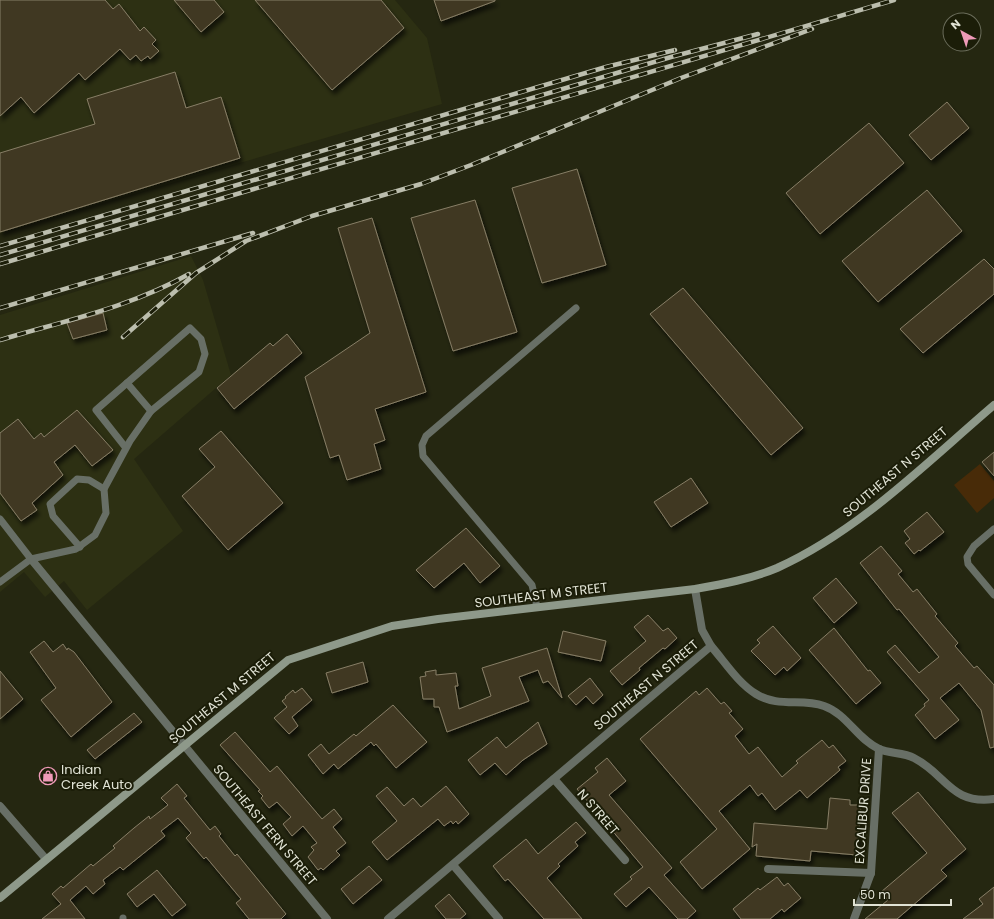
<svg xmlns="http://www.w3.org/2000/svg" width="994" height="919" viewBox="0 0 994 919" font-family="Poppins,sans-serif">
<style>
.built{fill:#2d3013}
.green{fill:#482b08}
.building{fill:#413923;stroke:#877e66;filter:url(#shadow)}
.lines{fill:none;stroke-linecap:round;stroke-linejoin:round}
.lane{stroke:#686f66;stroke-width:7}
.street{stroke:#686f66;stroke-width:8}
.secondary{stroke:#8e998a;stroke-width:8}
.rail-casing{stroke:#bcbeae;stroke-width:4.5}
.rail{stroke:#1b1d08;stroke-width:3;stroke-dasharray:9;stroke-linecap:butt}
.labels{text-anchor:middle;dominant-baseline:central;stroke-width:4;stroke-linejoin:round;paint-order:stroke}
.street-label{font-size:13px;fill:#e1e3d5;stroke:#1b1d08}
.poi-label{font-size:13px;fill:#e1e3d5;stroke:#1b1d08;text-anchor:start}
</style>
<defs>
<filter id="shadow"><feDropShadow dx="2.5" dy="4.5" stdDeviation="2" flood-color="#0009"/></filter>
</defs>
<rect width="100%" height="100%" fill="#252711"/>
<g class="built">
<path d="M0,0H395L427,38L442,104L0,233Z"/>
<path d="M191,256L203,280L231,375L134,459L183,531L87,610L64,581L45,597L24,572L0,592V315Z"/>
</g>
<path class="green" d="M980,464L994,481V498L977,513L954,485Z"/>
<g class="building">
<path d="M0,0H105L113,9L119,4L140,31L144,27L156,40L152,44L159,51L150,59L148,56L141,61L136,55L130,60L120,49L85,80L79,73L34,113L21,97L0,116Z"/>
<path d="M174,0H214L224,12L201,32Z"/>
<path d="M255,0H381L404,28L332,90Z"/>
<path d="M434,0H495V1L441,21Z"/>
<path d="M175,72L186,108L221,97L240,158L0,232V153L95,124L87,99Z"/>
<path d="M947,102L969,128L931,160L909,135Z"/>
<path d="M869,123L904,163L820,234L786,193Z"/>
<path d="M577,169L606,265L542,283L512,188Z"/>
<path d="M927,190L962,231L878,302L842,261Z"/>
<path d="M475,200L517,332L453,351L411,218Z"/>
<path d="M372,218L426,392L375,409L385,440L374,444L381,469L347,480L339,455L330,458L305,377L370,333L338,228Z"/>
<path d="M984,259L994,269V294L923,353L900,329Z"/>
<path d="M683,288L803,428L771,455L650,314Z"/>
<path d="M103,313L107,330L73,339L67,323Z"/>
<path d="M287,334L302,353L234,409L217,388L270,343L273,346Z"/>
<path d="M77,410L113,450L92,466L75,445L54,462L63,475L32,503L37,510L21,521L0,493V433L18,419L34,439L41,433L44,437Z"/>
<path d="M221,431L283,503L228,550L182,496L215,467L199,449Z"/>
<path d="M994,452V476L982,462Z"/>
<path d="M691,478L708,503L671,527L654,502Z"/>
<path d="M927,512L944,532L920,551L919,550L914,554L905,543L910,539L904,531Z"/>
<path d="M466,528L500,566L480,583L464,563L434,588L416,570Z"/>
<path d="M881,546L902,571L898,574L913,592L917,589L937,614L935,616L958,643L955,646L974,668L977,666L994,685V747L990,748L981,710L959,683L940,698L959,720L935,739L915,715L925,706L924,704L929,700L887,652L895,645L919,673L939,657L899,609L897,610L860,563Z"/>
<path d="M836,578L857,603L834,623L813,598Z"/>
<path d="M648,615L663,631L668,628L677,638L665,649L663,648L639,668L640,670L622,685L610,671L646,641L634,627Z"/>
<path d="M773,626L801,658L787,671L784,667L775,675L751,651L760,643L757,640Z"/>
<path d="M834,628L868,671L870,670L881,683L856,704L809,650Z"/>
<path d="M563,631L606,641L601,661L558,652Z"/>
<path d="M44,641L53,652L63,644L67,650L68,648L74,652L112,702L71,737L41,700L56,688L30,652Z"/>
<path d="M547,648L562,698L548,681L543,683L538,670L519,677L529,701L447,732L439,707H434V699H423L420,677L426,676L425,672L436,670V675L456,673L458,686H455L459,709L491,696L482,668Z"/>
<path d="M363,662L368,682L332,693L326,673Z"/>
<path d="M0,671L23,699L0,719Z"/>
<path d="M590,678L603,695L593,704L586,696L576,705L568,696Z"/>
<path d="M302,688L312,700L292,717L298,726L289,734L274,718L287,707L282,701L286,698L285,697L293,690L295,693Z"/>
<path d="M707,688L721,704L724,702L732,711L729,713L743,729L735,736L749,754L758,747L782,777L798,763L796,761L822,740L829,748L833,745L846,761L838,767L840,770L807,798L800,790L775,810L762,793L758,796L750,785L719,811L750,849L702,889L680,862L717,829L640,739L696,691L699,695Z"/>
<path d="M393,705L427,742L396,768L376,744L374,746L371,742L338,769L334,764L323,774L308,755L321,744L329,754L354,734L356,736Z"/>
<path d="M134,713L142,722L95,759L87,750Z"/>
<path d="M538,722L547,744L523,760L506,775L495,763L480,775L468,760L497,737L506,748Z"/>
<path d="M235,732L270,772L277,766L322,819L334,809L342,819L333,827L346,843L336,851L340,855L323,870L321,868L318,870L308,857L314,850L311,847L317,843L303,826L292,836L283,824L291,817L277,802L269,808L261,798L263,796L258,791L260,790L220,745Z"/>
<path d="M607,758L626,781L609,795L672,868L664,875L696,911L687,919H678L649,887L626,907L614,894L632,879L630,877L643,867L577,789L598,772L595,768Z"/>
<path d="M177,784L187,796L184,798L210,830L215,826L221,834L219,836L235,856L237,854L286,914L281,919H249L236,903L241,899L206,857L204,859L186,838L191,833L178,818L161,831L165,836L123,870L120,867L103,880L105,884L93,894L86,886L70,900L85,919H42L61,904L52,894L61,886L63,888L91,864L93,866L115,848L113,846L134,828L149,816L150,819L168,805L161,798Z"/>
<path d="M446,786L469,814L458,824L456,821L453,824L451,821L444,826L438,819L387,860L372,842L397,821L376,796L387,787L404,806L413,798L421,807Z"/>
<path d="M918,792L966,849L941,870L947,876L897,919H865L888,900L881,892L927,853L892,813Z"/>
<path d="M830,798L850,800V805H861L857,855L811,851L810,861L756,856L757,844L752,847L754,823L827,829Z"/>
<path d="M576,822L586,833L575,842L578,846L558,864L560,866L547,878L582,919H544L508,879L505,881L493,866L526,839L538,854Z"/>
<path d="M369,866L382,880L353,904L341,889Z"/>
<path d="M157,870L186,905L172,916L154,894L137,907L127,894Z"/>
<path d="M777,877L784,886L788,883L801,898L784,912L782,909L770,919H741L733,909L758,888L760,890Z"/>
<path d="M994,887V919H963L983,904L979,899Z"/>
<path d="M449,894L466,914L460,919H446L435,906Z"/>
</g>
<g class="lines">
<g class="lane">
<path d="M127,383L151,411"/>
<path d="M0,519L31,559L0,582"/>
<path d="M994,529L974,546L967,557L968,564L994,595"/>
<path d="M80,547L53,516L50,504L77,479L89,480L104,489"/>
<path d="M31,559L76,549L95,535L106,513L104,489L130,441L151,411L199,372L205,354L201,339L190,328L96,410L126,448"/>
<path d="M537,607L532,585L423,456L422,445L426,436L576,308"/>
<path d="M123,918V919"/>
</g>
<g class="street">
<path d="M31,559L327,919"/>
<path d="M711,646C725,662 738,683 756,694C779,708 801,698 824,706C847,714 857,739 879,749C890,754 903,752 914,758C946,774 951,805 994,799"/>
<path d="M554,779L625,860"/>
<path d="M0,806L46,859"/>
<path d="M453,865L499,919"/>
<path d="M768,869L871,873"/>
<path d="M388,919L711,646L702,630L695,589"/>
<path d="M854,919L871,873L879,749"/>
</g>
<path class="secondary" d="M0,898L288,660L392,626L438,619L695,589C723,584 751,579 777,568C859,531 926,463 994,405"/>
<defs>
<g id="rail">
<path d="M0,246L606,67L675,50"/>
<path d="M0,255L671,57L758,34"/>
<path d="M0,264L894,0"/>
<path d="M0,308L253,233"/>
<path d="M123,337L196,273L246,241L312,216L421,184L471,165L681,78L812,29"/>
<path d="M0,340C64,321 131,307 189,274"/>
</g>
</defs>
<use href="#rail" class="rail-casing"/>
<use href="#rail" class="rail"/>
</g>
<defs>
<symbol id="shop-ring" viewBox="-11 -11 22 22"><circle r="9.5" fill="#1b1d08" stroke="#ef9ab8" stroke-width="1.5"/><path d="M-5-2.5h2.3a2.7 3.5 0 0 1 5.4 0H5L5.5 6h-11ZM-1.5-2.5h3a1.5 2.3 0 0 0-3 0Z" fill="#ef9ab8"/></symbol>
</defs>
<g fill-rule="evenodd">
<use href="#shop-ring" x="38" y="766" width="20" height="20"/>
</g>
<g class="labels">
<g class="street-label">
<text transform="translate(895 472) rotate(-40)">SOUTHEAST N STREET</text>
<text transform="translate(541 595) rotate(-7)">SOUTHEAST M STREET</text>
<text transform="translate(646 685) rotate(-40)">SOUTHEAST N STREET</text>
<text transform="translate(222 698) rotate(-40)">SOUTHEAST M STREET</text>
<text transform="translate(863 811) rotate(-86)">EXCALIBUR DRIVE</text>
<text transform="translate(598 812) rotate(49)">N STREET</text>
<text transform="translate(265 825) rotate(50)">SOUTHEAST FERN STREET</text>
</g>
<g class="poi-label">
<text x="61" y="769">Indian<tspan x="61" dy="15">Creek Auto</tspan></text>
</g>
</g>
<g transform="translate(962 32) rotate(320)"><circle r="19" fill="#1b1d08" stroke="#6a6c5a"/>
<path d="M0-3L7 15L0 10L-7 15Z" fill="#ef9ab8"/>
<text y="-6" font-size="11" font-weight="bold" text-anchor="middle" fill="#e1e3d5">N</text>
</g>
<path d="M854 899v6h97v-6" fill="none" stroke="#e1e3d5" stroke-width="2"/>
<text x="860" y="899" font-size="12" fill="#e1e3d5" stroke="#1b1d08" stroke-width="3" paint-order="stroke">50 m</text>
</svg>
